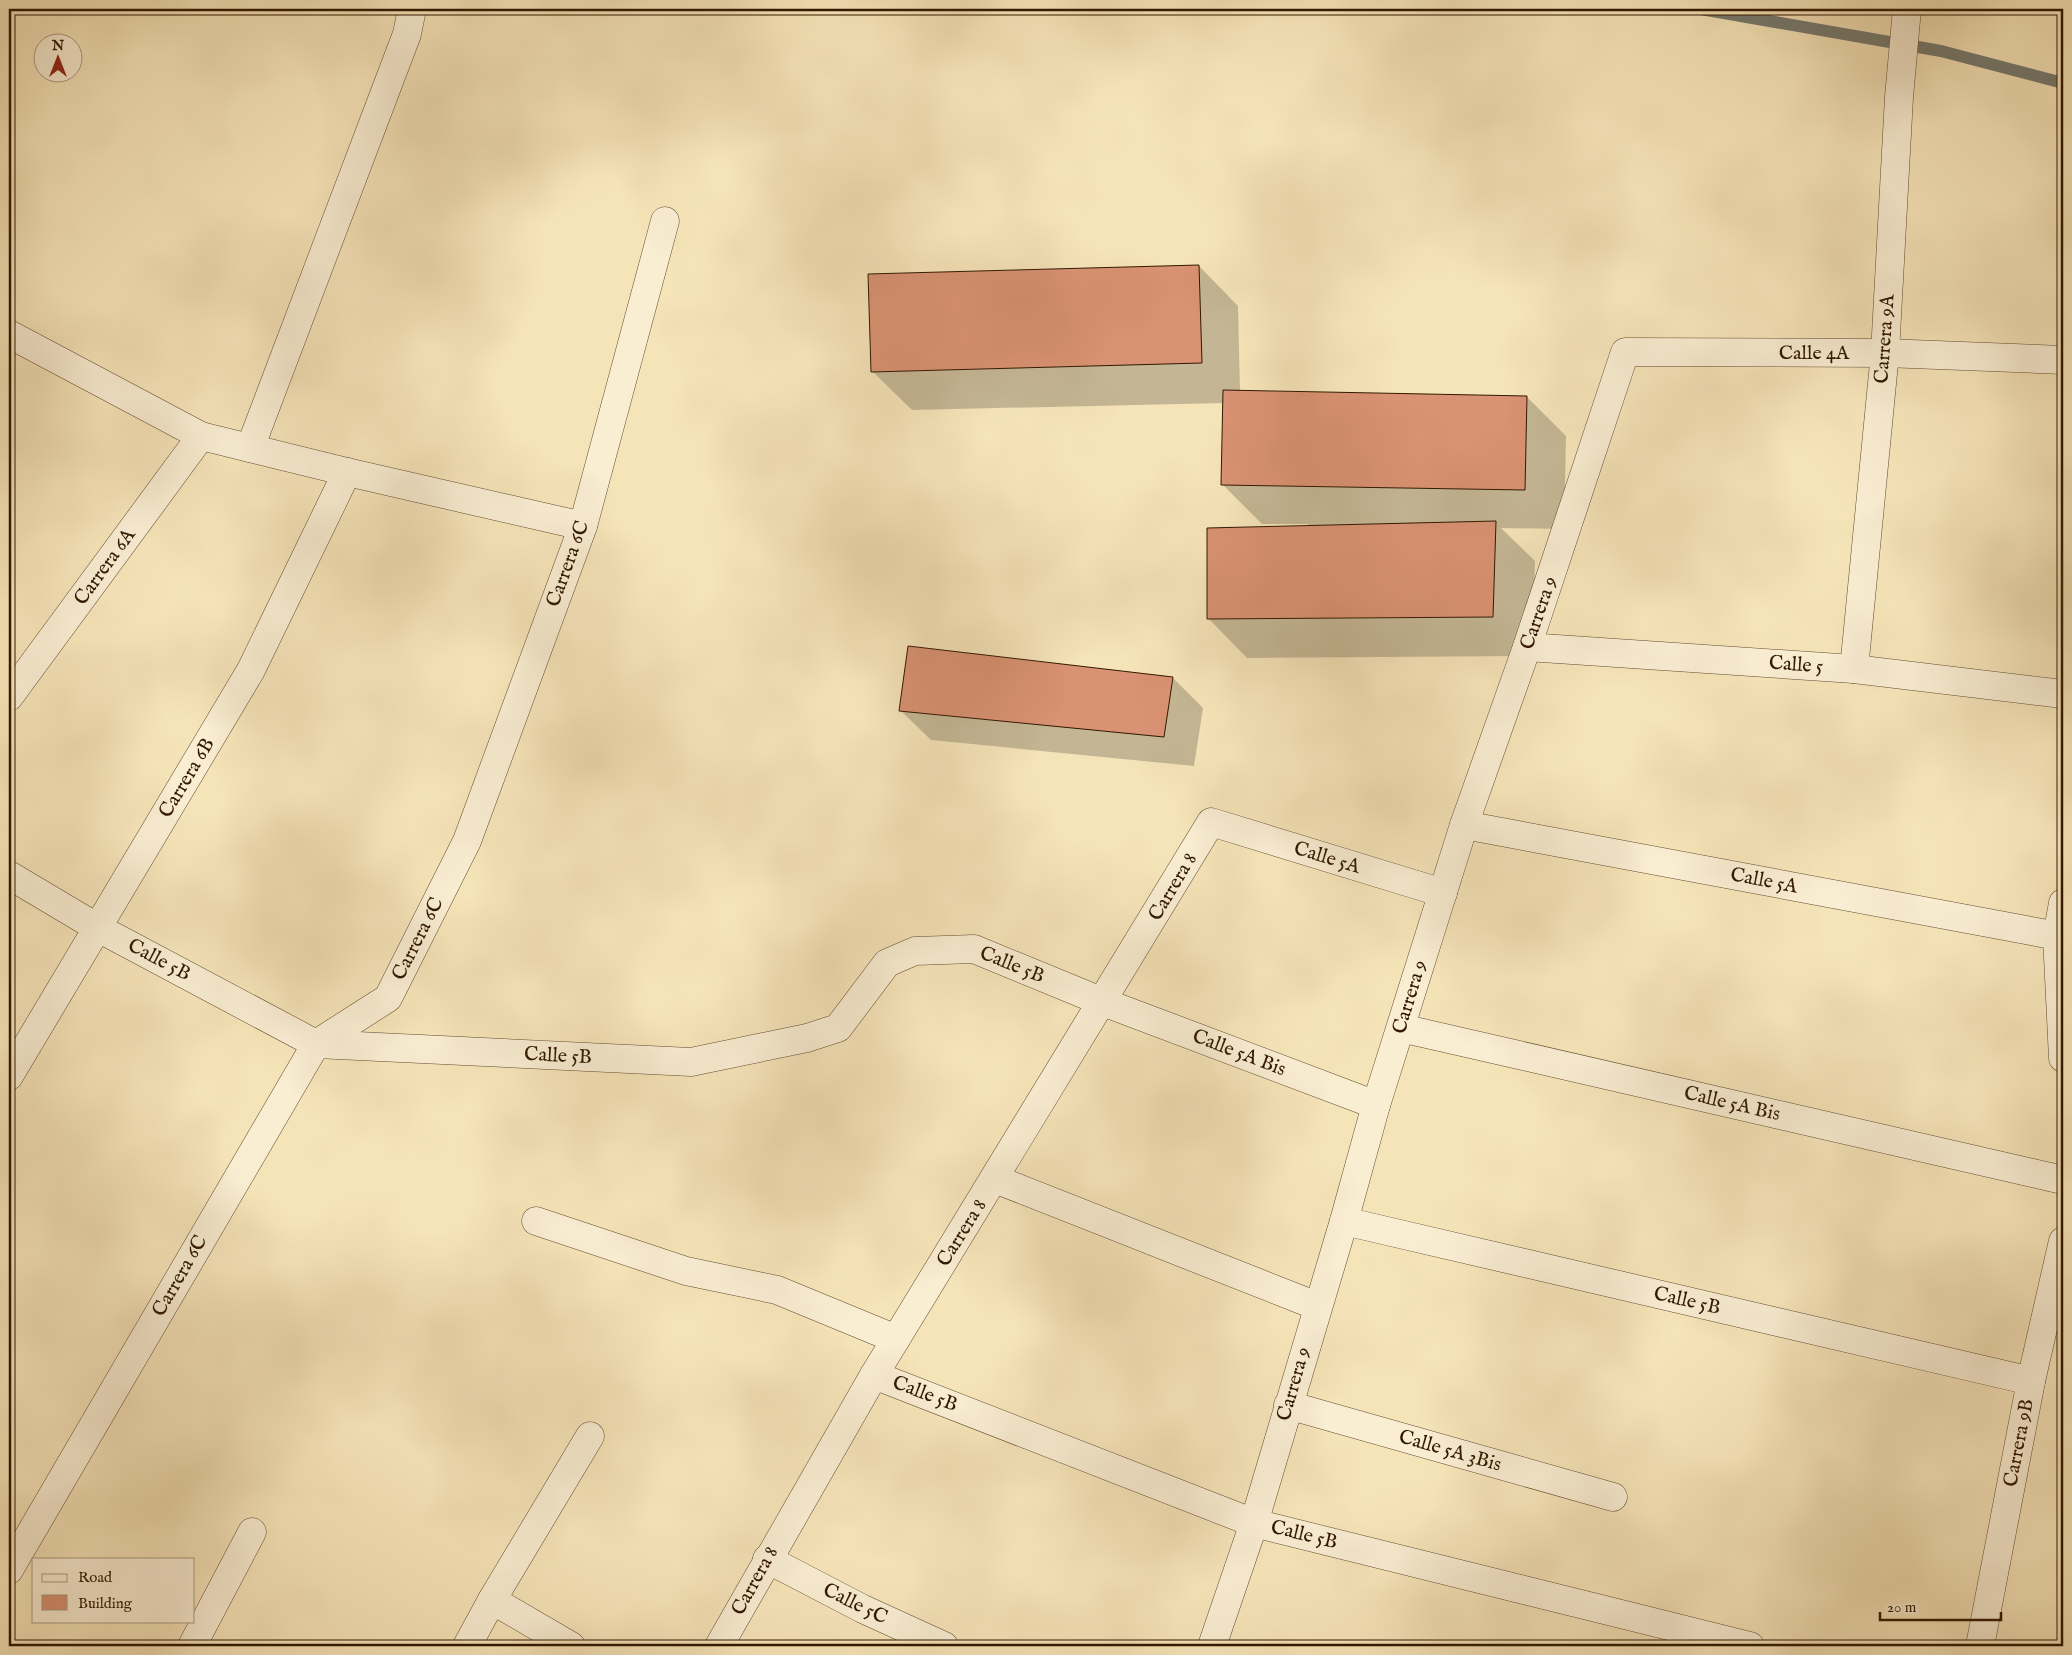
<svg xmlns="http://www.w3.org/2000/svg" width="2072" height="1655" viewBox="0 0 2072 1655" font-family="'IM FELL English',serif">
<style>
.shadow{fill:#0003}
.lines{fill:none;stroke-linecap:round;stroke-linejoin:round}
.stream{stroke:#757a70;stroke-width:12}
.building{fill:#d99273;stroke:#311800}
.minor-casing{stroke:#624b2e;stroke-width:29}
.minor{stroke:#f9edd2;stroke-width:28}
.labels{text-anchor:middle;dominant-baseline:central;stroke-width:4;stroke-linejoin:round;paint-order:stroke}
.street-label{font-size:20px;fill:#311800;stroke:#f9edd2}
</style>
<rect width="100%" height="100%" fill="#f6e4b9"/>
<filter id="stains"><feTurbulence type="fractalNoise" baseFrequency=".004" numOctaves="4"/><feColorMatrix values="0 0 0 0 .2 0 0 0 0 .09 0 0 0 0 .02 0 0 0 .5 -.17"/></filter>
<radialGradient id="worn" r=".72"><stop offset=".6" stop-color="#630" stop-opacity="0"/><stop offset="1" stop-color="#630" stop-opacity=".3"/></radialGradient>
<g class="shadow">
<path d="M1199,266L1238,306L1240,392L1527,397L1566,436L1564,529L1501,528L1535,561L1532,656L1247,658L1208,618L1308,527V524H1262L1222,484L1224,403L912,410L872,371Z"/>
<path d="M1173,678L1203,708L1194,766L931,740L900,710Z"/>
</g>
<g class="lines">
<g class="stream">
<path d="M1585,9H1616"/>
<path d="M1701,9L1941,51L2063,83"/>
</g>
</g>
<g class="building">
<path d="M1199,265L1202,363L871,372L868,274Z"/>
<path d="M1223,390L1527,396L1525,490L1221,485Z"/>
<path d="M1496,521L1493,617L1207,619V528Z"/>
<path d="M908,646L1173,677L1164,737L899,711Z"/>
</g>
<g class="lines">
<defs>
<g id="minor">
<path d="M9,334L201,436L347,472L583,526"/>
<path d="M250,448L407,34L412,9"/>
<path d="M1527,647L1854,669L2063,694"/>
<path d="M1854,669L1885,353L1899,97L1907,9"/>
<path d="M9,697L201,436"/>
<path d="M1464,825L2063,937"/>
<path d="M9,875L98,928L316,1044L691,1062L807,1038L838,1028L887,963L915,951L974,949L1103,1002L1376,1105"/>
<path d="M2063,903L2057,936L2063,1058"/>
<path d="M1401,1028L2063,1180"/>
<path d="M9,1076L251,670L347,472"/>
<path d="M995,1179L1317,1306"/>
<path d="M536,1221L686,1271L777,1290L896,1339"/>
<path d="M1344,1221L2031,1381"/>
<path d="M874,1375L1254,1523L1750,1646"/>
<path d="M1288,1405L1613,1497"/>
<path d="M767,1559L863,1609L944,1646"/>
<path d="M9,1570L316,1044L388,998L467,841L583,526L665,221"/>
<path d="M492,1600L571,1646"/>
<path d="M192,1646L252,1532"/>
<path d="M467,1646L492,1600L590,1436"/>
<path d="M719,1646L874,1375L1211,822L1443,893"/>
<path d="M1212,1646L1254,1523L1344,1221L1376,1105L1464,825L1527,647L1625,352L1885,353L2063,360"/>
<path d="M1980,1646L2031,1381L2063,1241"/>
</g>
</defs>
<use href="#minor" class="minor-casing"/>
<use href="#minor" class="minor"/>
</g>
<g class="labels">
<g class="street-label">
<text transform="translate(1885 339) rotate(-86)">Carrera 9A</text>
<text x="1814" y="353">Calle 4A</text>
<text transform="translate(568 564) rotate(-70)">Carrera 6C</text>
<text transform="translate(105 567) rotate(-54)">Carrera 6A</text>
<text transform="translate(1539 613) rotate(-71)">Carrera 9</text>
<text transform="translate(1796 665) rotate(4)">Calle 5</text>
<text transform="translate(187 778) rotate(-59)">Carrera 6B</text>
<text transform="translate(1327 858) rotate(17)">Calle 5A</text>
<text transform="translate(1764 881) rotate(11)">Calle 5A</text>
<text transform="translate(1173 887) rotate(-59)">Carrera 8</text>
<text transform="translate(418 939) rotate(-63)">Carrera 6C</text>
<text transform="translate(159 960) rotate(28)">Calle 5B</text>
<text transform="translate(1012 965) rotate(22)">Calle 5B</text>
<text transform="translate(1410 997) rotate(-73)">Carrera 9</text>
<text transform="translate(1239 1053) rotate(21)">Calle 5A Bis</text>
<text transform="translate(558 1056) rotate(3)">Calle 5B</text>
<text transform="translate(1732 1104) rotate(13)">Calle 5A Bis</text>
<text transform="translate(962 1233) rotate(-58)">Carrera 8</text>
<text transform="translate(180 1276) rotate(-60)">Carrera 6C</text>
<text transform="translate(1687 1301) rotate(13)">Calle 5B</text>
<text transform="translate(1294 1384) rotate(-74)">Carrera 9</text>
<text transform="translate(925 1394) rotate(21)">Calle 5B</text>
<text transform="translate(2019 1443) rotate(-79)">Carrera 9B</text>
<text transform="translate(1450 1451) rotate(16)">Calle 5A 3Bis</text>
<text transform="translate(1304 1535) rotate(14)">Calle 5B</text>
<text transform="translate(755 1581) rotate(-61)">Carrera 8</text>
<text transform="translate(855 1604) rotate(26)">Calle 5C</text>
</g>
</g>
<rect width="2072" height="1655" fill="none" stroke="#f6e4b9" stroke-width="30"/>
<rect x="10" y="10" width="2052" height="1635" fill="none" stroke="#311800" stroke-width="2.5"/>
<rect x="15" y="15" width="2042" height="1625" fill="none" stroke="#311800"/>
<rect x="32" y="1558" width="162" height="65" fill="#f9edd2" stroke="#a9987e"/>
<rect x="42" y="1574" width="25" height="8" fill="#f9edd2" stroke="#a9987e"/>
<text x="78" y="1582" font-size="15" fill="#311800">Road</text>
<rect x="42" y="1595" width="25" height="15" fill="#d99273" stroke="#a9987e"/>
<text x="78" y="1608" font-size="15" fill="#311800">Building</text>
<g transform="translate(58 58)"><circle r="24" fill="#f9edd2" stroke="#a9987e"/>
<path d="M0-4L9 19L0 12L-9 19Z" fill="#8f2418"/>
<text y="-8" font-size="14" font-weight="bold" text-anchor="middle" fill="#311800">N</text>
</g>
<path d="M1880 1612v8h121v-8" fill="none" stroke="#311800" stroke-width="2.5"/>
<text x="1887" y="1612" font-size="15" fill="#311800" stroke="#f9edd2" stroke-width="4" paint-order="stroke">20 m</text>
<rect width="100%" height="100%" filter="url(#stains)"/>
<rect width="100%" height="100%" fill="url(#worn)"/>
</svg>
